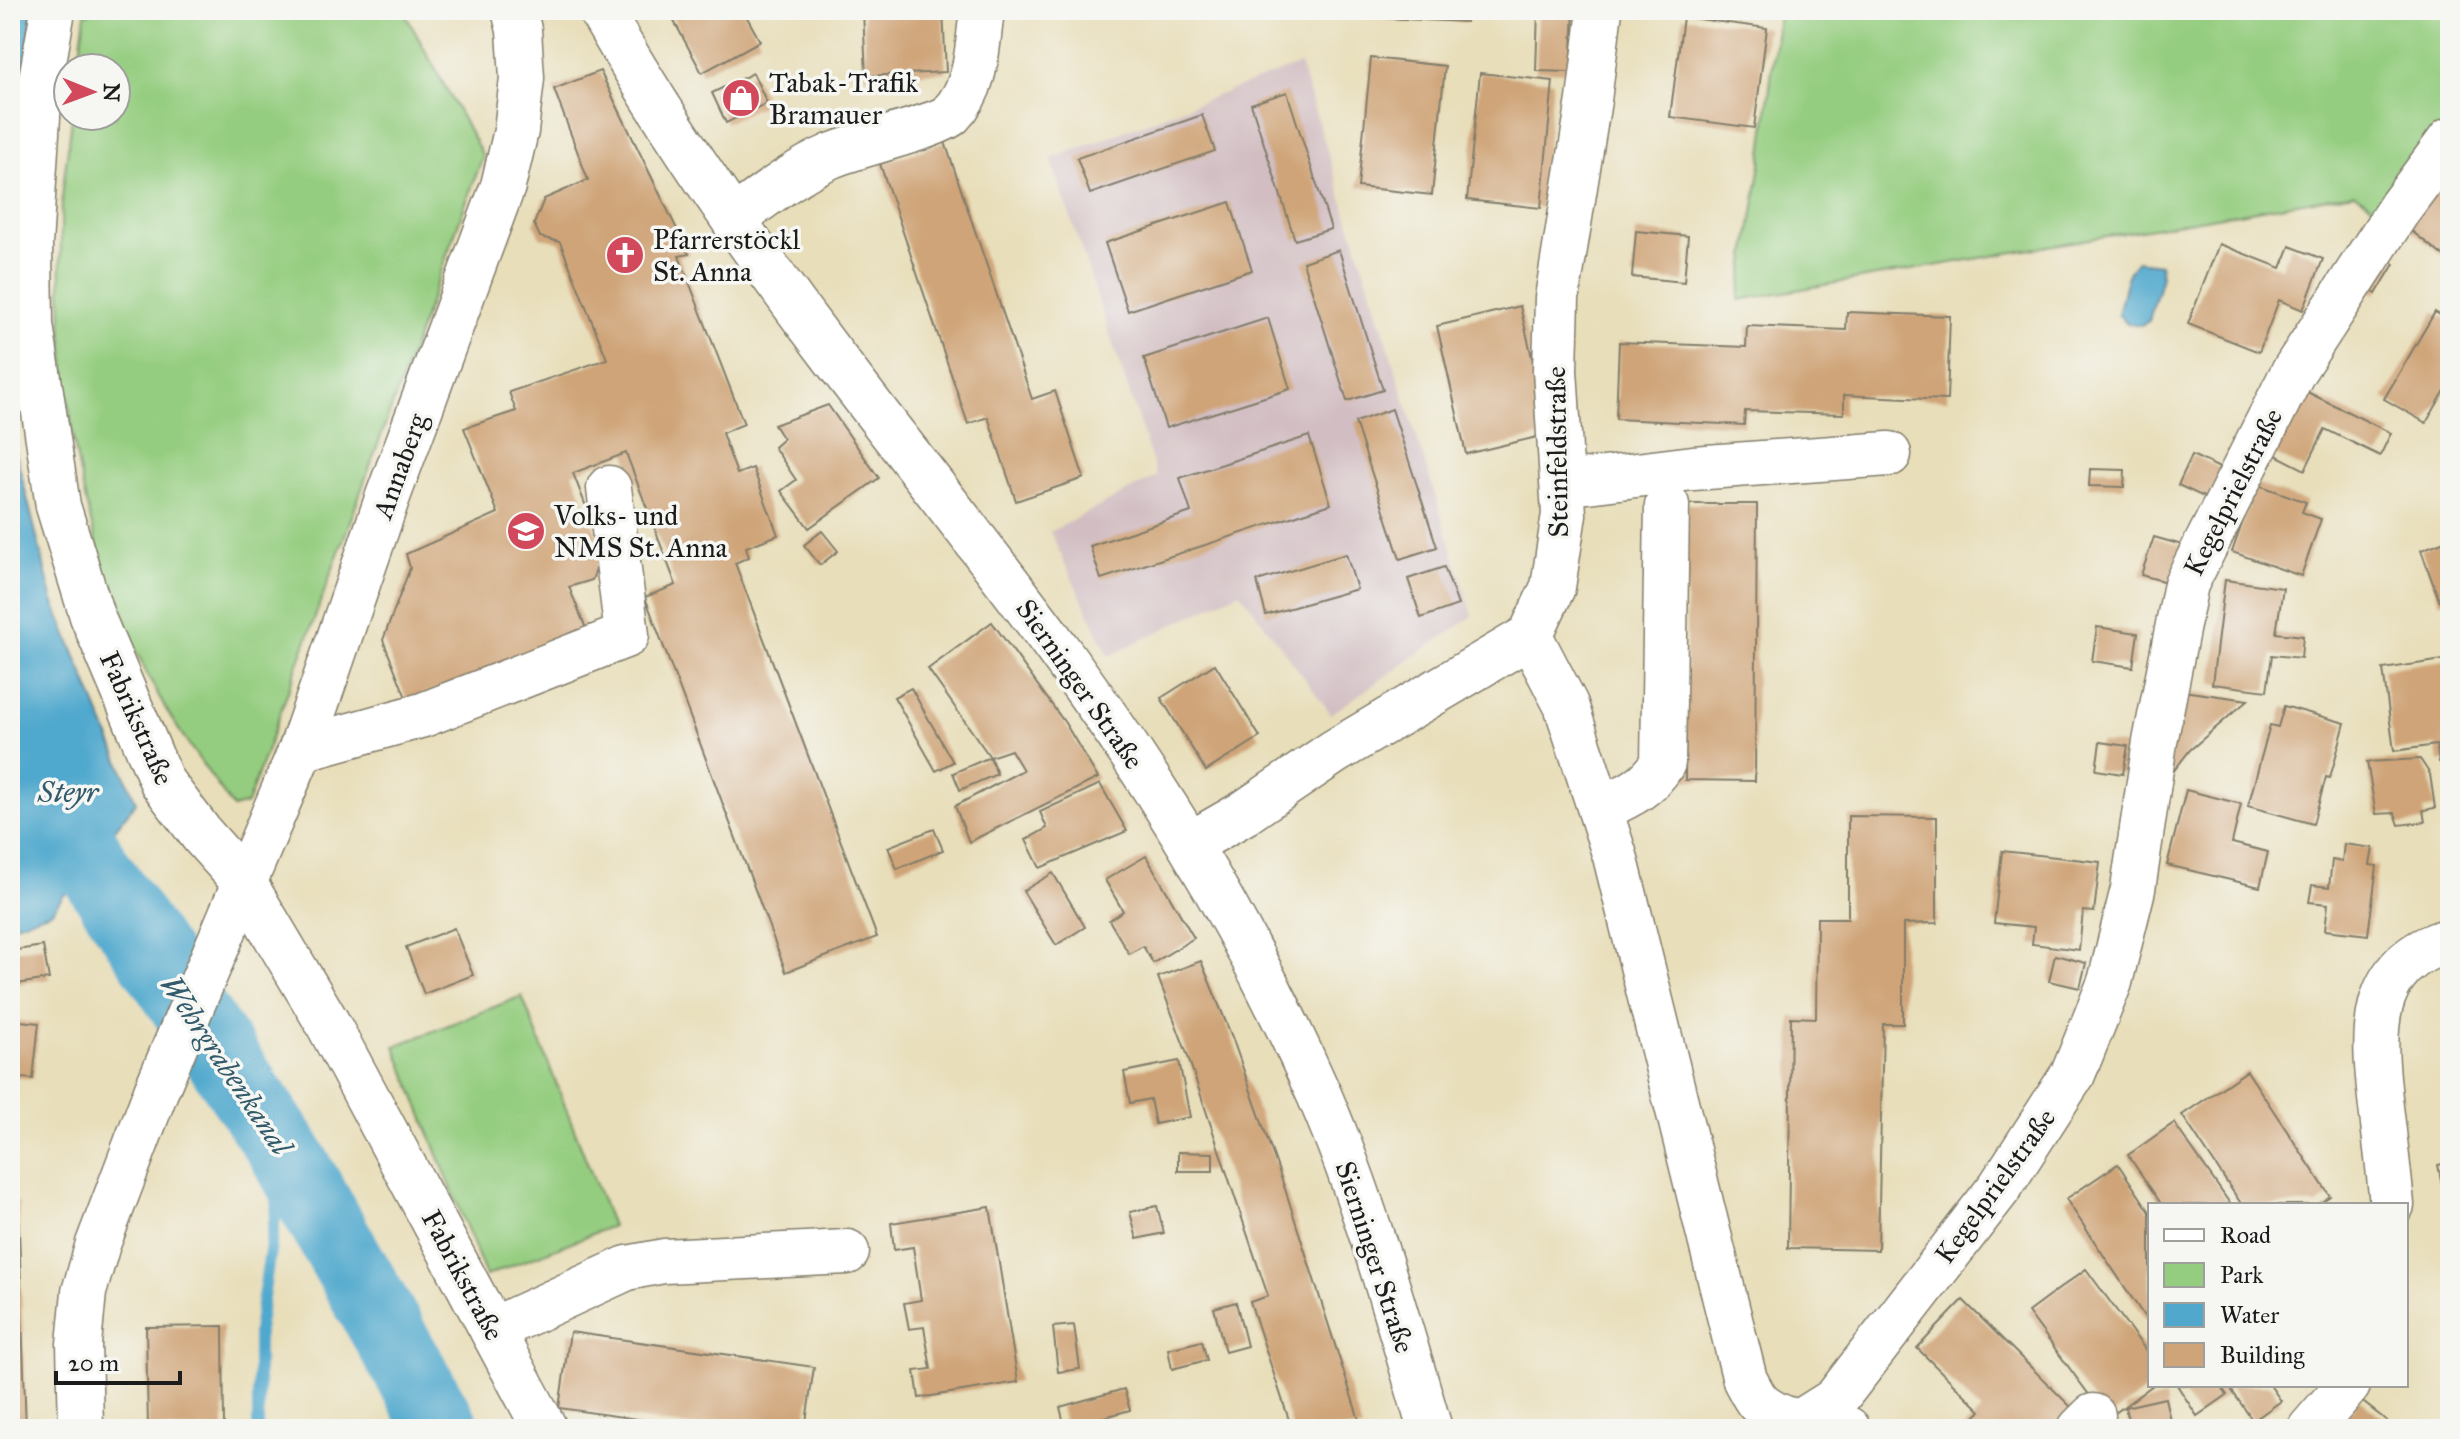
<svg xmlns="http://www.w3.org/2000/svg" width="2460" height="1439" viewBox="0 0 2460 1439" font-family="'IM FELL Great Primer',serif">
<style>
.industrial{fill:#d2bec2}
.green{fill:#95cd80;stroke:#58744e;stroke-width:2}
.water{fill:#50a8cd;stroke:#366274;stroke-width:2}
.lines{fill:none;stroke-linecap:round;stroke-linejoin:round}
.stream{stroke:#50a8cd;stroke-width:12}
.river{stroke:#50a8cd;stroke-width:74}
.building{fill:#cfa478}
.minor-casing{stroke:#827d6b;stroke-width:47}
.major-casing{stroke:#827d6b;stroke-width:47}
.minor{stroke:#fff;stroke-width:44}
.major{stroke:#fff;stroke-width:44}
.labels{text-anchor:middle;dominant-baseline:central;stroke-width:7;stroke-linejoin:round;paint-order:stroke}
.poi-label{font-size:28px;fill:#1c1c1c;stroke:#f6f6f2;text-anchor:start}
.street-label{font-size:28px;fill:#1c1c1c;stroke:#f6f6f2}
.water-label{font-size:30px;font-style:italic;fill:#335b6c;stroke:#f6f6f2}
</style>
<rect width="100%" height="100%" fill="#f6f6f2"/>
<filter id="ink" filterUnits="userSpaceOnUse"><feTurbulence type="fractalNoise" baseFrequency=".0125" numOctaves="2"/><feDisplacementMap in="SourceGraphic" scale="16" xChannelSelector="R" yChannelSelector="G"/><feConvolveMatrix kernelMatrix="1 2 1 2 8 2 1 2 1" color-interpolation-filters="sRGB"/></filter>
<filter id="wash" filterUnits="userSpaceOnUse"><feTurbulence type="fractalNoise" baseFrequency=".006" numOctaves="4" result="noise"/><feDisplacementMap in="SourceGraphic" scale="32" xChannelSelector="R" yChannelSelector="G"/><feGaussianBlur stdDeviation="1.8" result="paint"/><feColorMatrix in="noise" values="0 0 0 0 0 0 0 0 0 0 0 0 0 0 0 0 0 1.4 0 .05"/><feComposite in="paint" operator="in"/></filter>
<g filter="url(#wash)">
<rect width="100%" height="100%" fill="#e8deba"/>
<path class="industrial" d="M1300,64L1473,616L1331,714L1240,592L1109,656L1050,532L1157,476L1051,159Z"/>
<g class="green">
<path d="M99,10H403L483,156L247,804L233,808C208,770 177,732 156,691C75,539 55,371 62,201C64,173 69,144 72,116H116V68H78L85,14Z"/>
<path d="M1779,10H2450V117L2379,210L2354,193L1739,300L1761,163Z"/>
<path d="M522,996L612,1226L486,1276L395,1046Z"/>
</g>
<g class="water">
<path d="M10,10H32L10,258Z"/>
<path d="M2137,261L2160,264L2162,276L2149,321L2141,325L2127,324L2118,314L2128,273Z"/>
<path d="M10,430L53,601L136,802L51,912L10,926Z"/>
</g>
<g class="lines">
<path class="stream" d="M258,1429V1331L285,1151"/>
<path class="river" d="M10,701L90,862L285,1151L443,1429"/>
</g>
<g id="blocks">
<g class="building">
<path d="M668,10H743L760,41L702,73Z"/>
<path d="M863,10H943L946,72L866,76Z"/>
<path d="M1254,10H1467L1466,22L1254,12Z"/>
<path d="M1538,10H1574L1571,72L1536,71Z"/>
<path d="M1683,17L1767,28L1754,128L1670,117Z"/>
<path d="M1371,58L1445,66L1432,195L1358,187Z"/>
<path d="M600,71L689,254L679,256L744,424L722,433L737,474L753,468L778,535L746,547L749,557L735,563L877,937L786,972L645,597L676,585L626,453L573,473L603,550L592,580L569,587L589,636L407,700L383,640L410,568L406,554L498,513L464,428L516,411L509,392L607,359L560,242L540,237L534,224L544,199L588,180L554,89Z"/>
<path d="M753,73L767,103L726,123L712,93Z"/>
<path d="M1480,73L1553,81L1541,208L1467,200Z"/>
<path d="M1287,92L1331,229L1295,240L1251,104Z"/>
<path d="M1202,115L1215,151L1090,194L1077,158Z"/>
<path d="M945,142L1032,399L1055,391L1084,478L1016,501L988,417L968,424L880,164Z"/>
<path d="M2436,185L2450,196V206L2443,215L2450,221V255L2447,259L2404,225Z"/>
<path d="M1230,202L1252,270L1128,311L1105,243Z"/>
<path d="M1636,231L1688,236L1684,282L1632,277Z"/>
<path d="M2219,244L2281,268L2290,246L2323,259L2303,310L2279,300L2259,352L2188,324Z"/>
<path d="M1339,250L1383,390L1347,401L1303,262Z"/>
<path d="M2381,256L2394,264L2376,294L2363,285Z"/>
<path d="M1520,306L1550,434L1466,454L1437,326Z"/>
<path d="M1847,312L1950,316L1947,400L1844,395V414L1745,411L1744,425L1616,419L1619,342L1746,347L1747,326L1846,330Z"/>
<path d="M2435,312L2450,321V382L2426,423L2384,399Z"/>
<path d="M1268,318L1290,389L1166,428L1144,358Z"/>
<path d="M2299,388L2391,433L2380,456L2325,429L2305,470L2268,451Z"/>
<path d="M828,405L879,478L809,528L781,491L796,480L774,447L783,439L774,425Z"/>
<path d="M1392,409L1437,547L1400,559L1355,422Z"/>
<path d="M1309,436L1331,504L1101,579L1090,546L1191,512L1180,478Z"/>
<path d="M2192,455L2222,469L2208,499L2178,485Z"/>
<path d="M2090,469L2125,470L2124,487L2089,486Z"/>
<path d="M2256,484L2306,502L2302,512L2321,519L2301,576L2232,552Z"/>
<path d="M1687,504H1757L1755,781L1685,780Z"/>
<path d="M822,531L838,551L820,565L804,545Z"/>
<path d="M2154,537L2182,545L2170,583L2141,575Z"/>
<path d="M2450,539V599L2440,603L2421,550Z"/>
<path d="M1346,554L1357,589L1266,615L1257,581Z"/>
<path d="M1444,567L1458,605L1421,618L1408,579Z"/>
<path d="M2225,580L2283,588L2276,633L2303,636L2301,658L2272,655L2267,691L2212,684Z"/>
<path d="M992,622L1065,723L1098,778L969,842L955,806L1023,770L1011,750L990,757L997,774L960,790L953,773L990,757L928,669Z"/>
<path d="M2097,627L2138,633L2133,667L2092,661Z"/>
<path d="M2450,659V760L2439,762L2436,745L2394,751L2383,669Z"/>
<path d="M1215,664L1260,737L1206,771L1161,698Z"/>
<path d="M911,688L953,762L936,771L894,697Z"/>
<path d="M2175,690L2248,700L2190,750L2169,777Z"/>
<path d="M2284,706L2345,723L2330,778L2326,777L2313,824L2248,806L2270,725L2278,727Z"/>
<path d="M2100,742L2128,746L2123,774L2096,770Z"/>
<path d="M2420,759L2430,774L2435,808L2423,810L2425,822L2399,825L2395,813L2376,814L2367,762Z"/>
<path d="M1100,784L1127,831L1040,868L1026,840L1047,828L1040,812Z"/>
<path d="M2186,790L2241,804L2232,843L2268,852L2260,887L2167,865Z"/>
<path d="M1848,816L1937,817V923L1903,924V1024H1883L1878,1250L1788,1248L1791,1017L1816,1018L1817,918H1848Z"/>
<path d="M934,829L943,850L897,869L888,847Z"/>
<path d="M2344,844L2373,848L2370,865L2377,866L2368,935L2325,930L2328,904L2309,902L2312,885L2329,887L2332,860L2342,862Z"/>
<path d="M2002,851L2100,862L2094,912L2083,911L2079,950L2032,944L2034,927L1994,923Z"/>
<path d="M1146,856L1194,938L1153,963L1143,946L1129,954L1109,920L1123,911L1105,880Z"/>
<path d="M1053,873L1085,927L1056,945L1023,891Z"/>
<path d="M454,928L473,975L424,994L406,947Z"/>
<path d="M43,946L49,979L10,985V951Z"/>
<path d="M2055,955L2086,963L2080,988L2049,981Z"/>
<path d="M1201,961L1232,1037L1285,1189L1362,1429H1292L1250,1302L1268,1296L1186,1051L1158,977Z"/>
<path d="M10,1020L39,1023L33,1079L10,1077Z"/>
<path d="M1179,1061L1190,1117L1155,1124L1150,1099L1130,1103L1124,1072Z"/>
<path d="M2247,1071L2330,1196L2317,1205H2242L2182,1115Z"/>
<path d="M2174,1123L2231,1205H2162L2128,1155Z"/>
<path d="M1178,1152L1213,1153V1171H1178Z"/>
<path d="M2450,1162V1219H2449L2438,1165Z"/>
<path d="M2118,1164L2150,1212V1316L2146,1319L2066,1199Z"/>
<path d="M10,1202H18L26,1429H10Z"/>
<path d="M1157,1206L1164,1233L1137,1239L1130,1212Z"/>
<path d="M990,1207L1018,1382L919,1398L915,1371L931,1369L924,1327L909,1329L904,1303L921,1300L913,1247L894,1250L891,1223Z"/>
<path d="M2086,1269L2150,1356V1385H2153L2107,1419L2028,1312Z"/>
<path d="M1963,1300L2073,1409L2053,1429H1963L1981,1411L1917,1348Z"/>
<path d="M1236,1302L1247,1346L1225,1352L1214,1308Z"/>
<path d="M1074,1325L1080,1369L1058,1372L1053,1327Z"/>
<path d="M223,1326L224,1429H148L146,1327Z"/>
<path d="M570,1332L814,1367L805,1429H707L559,1408Z"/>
<path d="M1202,1341L1207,1360L1172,1369L1168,1349Z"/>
<path d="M2177,1385H2220L2227,1395L2197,1416Z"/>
<path d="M2228,1385H2270L2281,1401L2253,1421Z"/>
<path d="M1124,1389L1130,1410L1065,1428L1060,1407Z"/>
<path d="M2165,1398L2172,1429H2130L2125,1407Z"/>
<path d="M2359,1399L2387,1421L2381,1429H2337Z"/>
</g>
</g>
</g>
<g filter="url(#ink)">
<use href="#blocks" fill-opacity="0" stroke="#827d6b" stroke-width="2"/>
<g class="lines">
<defs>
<g id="minor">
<path d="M53,10L40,85L30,245L31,325L58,506L92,616L162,782L202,835L243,881L328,1024L545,1429"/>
<path d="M733,219C763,197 796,171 831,156C853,146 940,126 951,114C978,86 977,46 982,10"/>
<path d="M1563,484L1693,468L1889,454"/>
<path d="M1530,636L1566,705L1615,856L1745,1380C1749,1387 1753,1396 1758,1402C1780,1424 1819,1425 1848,1429"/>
<path d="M301,749L423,715L627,635L609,488"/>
<path d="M1600,809C1626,797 1648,788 1663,763L1667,505"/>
<path d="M1190,844L1244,813L1334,752L1530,636L1553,587L1564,514L1555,370L1557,298L1589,100L1600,10"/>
<path d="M2392,1205C2389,1172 2385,1140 2381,1107C2373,1036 2365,964 2450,940"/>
<path d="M492,1330L627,1268L664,1261L847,1252"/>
<path d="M1800,1422L1835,1400L2000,1187L2073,1074L2110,982L2133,889L2155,742L2186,584L2293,372L2401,206L2450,140"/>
<path d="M81,1429L79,1344L84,1292L98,1244L156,1091L301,749L387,499L503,186L516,131L522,78L519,30L514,10"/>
<path d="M2080,1429L2093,1416"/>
<path d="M2310,1429L2348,1385"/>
</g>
<path id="major" d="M600,10C670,131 748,245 832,355C954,516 1086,672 1190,846C1239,927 1282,1011 1320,1097C1366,1204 1397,1318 1430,1429"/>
</defs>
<use href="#minor" class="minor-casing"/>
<use href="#major" class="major-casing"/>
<use href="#minor" class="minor"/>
<use href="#major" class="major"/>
</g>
</g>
<defs>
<symbol id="shop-disc" viewBox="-11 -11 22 22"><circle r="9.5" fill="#d1495b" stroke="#f6f6f2"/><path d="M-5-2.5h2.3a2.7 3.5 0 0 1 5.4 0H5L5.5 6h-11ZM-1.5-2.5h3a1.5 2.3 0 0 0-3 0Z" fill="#fff"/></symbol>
<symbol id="church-disc" viewBox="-11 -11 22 22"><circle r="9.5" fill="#d1495b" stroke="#f6f6f2"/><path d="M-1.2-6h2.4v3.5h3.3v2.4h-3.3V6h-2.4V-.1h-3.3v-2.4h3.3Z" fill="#fff"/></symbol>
<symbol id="school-disc" viewBox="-11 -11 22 22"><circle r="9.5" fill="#d1495b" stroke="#f6f6f2"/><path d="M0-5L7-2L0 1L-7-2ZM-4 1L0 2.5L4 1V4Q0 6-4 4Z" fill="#fff"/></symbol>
</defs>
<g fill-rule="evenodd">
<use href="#shop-disc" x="719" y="76" width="44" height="44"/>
<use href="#church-disc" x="603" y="233" width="44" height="44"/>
<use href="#school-disc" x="504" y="509" width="44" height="44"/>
</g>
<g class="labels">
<g class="poi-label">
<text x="769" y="82">Tabak-Trafik<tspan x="769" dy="32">Bramauer</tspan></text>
<text x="653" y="239">Pfarrerstöckl<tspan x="653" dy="32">St. Anna</tspan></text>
<text x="554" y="515">Volks- und<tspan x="554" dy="32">NMS St. Anna</tspan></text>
</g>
<g class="street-label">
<text transform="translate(1557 452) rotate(-91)">Steinfeldstraße</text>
<text transform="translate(400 466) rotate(-70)">Annaberg</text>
<text transform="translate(2233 492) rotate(-63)">Kegelprielstraße</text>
<text transform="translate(1080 684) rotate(55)">Sierninger Straße</text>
<text transform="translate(137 718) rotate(66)">Fabrikstraße</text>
<text transform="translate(1995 1186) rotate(-54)">Kegelprielstraße</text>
<text transform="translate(1375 1257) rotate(72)">Sierninger Straße</text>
<text transform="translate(463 1275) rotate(62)">Fabrikstraße</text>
</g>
<g class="water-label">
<text x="68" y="792">Steyr</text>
<text transform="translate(226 1065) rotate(56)">Wehrgrabenkanal</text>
</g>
</g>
<rect width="2460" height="1439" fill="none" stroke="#f6f6f2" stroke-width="40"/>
<rect x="2148" y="1203" width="260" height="184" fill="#f6f6f2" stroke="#9f9f9c" stroke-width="2"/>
<rect x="2164" y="1229" width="40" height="12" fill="#ffffff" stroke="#9f9f9c" stroke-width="2"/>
<text x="2220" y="1243" font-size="24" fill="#1c1c1c">Road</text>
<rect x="2164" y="1263" width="40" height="24" fill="#95cd80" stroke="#9f9f9c" stroke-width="2"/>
<text x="2220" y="1283" font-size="24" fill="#1c1c1c">Park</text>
<rect x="2164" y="1303" width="40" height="24" fill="#50a8cd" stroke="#9f9f9c" stroke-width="2"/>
<text x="2220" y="1323" font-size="24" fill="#1c1c1c">Water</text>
<rect x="2164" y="1343" width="40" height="24" fill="#cfa478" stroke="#9f9f9c" stroke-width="2"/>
<text x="2220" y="1363" font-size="24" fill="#1c1c1c">Building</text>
<g transform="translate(92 92) rotate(91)"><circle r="38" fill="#f6f6f2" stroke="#9f9f9c" stroke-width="2"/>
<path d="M0-6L14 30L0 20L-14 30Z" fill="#d1495b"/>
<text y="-12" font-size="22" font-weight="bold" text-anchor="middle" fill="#1c1c1c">N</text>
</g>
<path d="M56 1371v12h124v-12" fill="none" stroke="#1c1c1c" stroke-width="4"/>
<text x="68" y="1371" font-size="24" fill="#1c1c1c" stroke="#f6f6f2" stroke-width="6" paint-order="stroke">20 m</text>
</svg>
